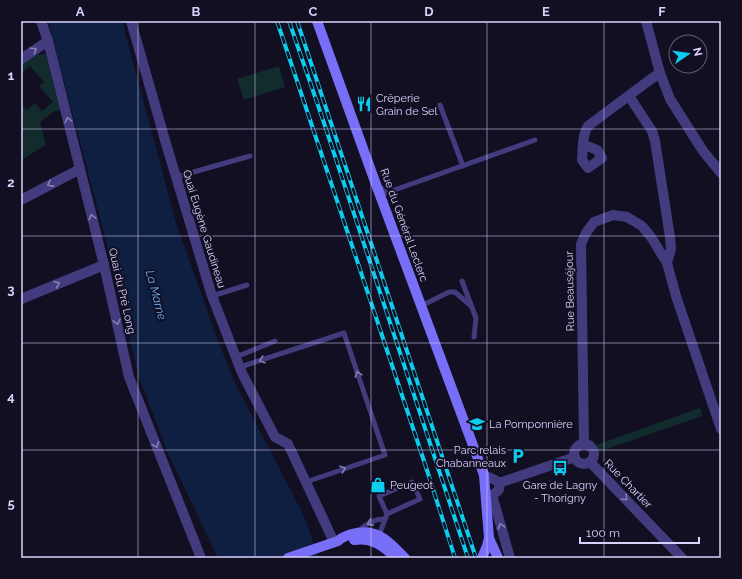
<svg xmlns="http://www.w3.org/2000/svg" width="742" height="579" viewBox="0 0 742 579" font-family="Raleway,sans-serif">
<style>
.green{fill:#122b2c}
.water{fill:#0e1f42}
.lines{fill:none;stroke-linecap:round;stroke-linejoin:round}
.lane{stroke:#423c7f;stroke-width:5}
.street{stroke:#423c7f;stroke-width:10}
.secondary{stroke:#796ef8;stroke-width:10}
.rail-casing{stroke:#0ccdef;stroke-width:4}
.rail{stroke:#130f22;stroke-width:2.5;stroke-dasharray:8;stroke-linecap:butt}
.oneway{stroke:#8680b8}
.grid{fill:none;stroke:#d9d2fd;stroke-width:1;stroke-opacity:0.55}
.labels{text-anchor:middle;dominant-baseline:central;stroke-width:4;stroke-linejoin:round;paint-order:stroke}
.poi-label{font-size:11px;fill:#d9d2fd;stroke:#130f22;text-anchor:start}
.street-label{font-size:11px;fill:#d9d2fd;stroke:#130f22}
.water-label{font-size:12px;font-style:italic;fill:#66adf7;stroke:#130f22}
.neatline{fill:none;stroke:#d9d2fd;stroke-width:1.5}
.grid-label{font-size:13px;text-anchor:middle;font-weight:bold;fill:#d9d2fd}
</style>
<rect width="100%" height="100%" fill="#130f22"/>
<g class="green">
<path d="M46,54L60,110L53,112L40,122L46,145L21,160V108L23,106L27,110L35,103L42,111L53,102L39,86L44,82L30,66L21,73V64L34,55Z"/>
<path d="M279,66L285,87L244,100L237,79Z"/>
<path d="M700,408L702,416L598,452L596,445Z"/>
</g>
<path class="water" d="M48,21H122L176,223L218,341L237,387L304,516L319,558H218L167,451L139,377L104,233Z"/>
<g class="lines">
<g class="lane">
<path d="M440,105L463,166"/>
<path d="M176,177L250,156"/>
<path d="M380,187L386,193L535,140"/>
<path d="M462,281L476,318L474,337"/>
<path d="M212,296L247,285"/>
<path d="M421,306L449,292H455L471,306"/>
<path d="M236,357L275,341"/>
<path d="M240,367L344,333L385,455L306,482"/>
<path d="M358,532C366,523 374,519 385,519"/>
<path d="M378,538L387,514L379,496L412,482L420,499L387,514"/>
</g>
<g class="street">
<path d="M41,21L48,41L104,265L129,377L201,558"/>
<path d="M131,21L167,147L212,296L242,373L275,437L288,444L334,542"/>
<path d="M646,21L660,73L670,99L703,151L721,173"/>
<path d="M21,59L48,41"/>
<path d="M629,96L652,131L655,141L670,237L671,249L667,263"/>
<path d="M583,144L597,150L602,158L588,168L582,160C583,149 582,135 588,126L651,79L660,73"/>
<path d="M21,200L80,169"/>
<path d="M21,299L104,265"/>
<path d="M584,443L581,244L586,233L594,222L613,215L627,217L642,226L651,237L667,263L676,296L721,429"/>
<circle cx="584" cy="454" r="10"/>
<path d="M590,462L682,558"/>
<path d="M484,475L495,480L499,483C501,490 497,492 492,495"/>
<path d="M499,483L575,457"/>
<path d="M492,495L510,558"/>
</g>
<g class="secondary">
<path d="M317,21L374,179L484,475L489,538L487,546L482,558"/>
<path d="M489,538L498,558"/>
<path d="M354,540C372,537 383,546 396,558"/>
<path d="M288,558L338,541C342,537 346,536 352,534C377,527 389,542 405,558"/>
</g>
<defs>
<g id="rail">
<path d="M277,21L425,464L455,558"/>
<path d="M289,21L321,114L468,558"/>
<path d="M297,21L476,558"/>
</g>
</defs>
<use href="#rail" class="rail-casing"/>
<use href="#rail" class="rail"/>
</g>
<defs><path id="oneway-chevron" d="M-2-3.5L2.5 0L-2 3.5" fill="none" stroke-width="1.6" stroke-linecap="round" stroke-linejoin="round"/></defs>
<g class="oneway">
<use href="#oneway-chevron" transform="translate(34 50) rotate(-34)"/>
<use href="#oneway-chevron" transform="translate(68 120) rotate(-104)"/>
<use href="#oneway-chevron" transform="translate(50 184) rotate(152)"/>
<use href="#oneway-chevron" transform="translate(92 217) rotate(-104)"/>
<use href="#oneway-chevron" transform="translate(57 284) rotate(-22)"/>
<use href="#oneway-chevron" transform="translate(117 322) rotate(77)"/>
<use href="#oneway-chevron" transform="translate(262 360) rotate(162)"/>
<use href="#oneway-chevron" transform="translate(358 374) rotate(-108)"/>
<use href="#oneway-chevron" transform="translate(156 445) rotate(68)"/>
<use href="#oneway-chevron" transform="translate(343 469) rotate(-19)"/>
<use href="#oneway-chevron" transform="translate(625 498) rotate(46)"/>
<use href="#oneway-chevron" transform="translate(370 523) rotate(153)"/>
<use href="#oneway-chevron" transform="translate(501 526) rotate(-106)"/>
</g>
<path class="grid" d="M138,21V558M255,21V558M371,21V558M487,21V558M604,21V558M21,129H721M21,236H721M21,343H721M21,450H721"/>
<defs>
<symbol id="restaurant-bare" viewBox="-9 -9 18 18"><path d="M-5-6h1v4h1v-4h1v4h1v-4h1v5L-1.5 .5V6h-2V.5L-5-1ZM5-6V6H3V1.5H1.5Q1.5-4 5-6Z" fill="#0ccdef" stroke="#130f22" stroke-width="2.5" paint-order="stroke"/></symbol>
<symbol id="school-bare" viewBox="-9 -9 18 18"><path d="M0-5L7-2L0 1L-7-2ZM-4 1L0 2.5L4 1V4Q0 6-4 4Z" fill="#0ccdef" stroke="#130f22" stroke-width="2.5" paint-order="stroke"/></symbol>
<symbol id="parking-bare" viewBox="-9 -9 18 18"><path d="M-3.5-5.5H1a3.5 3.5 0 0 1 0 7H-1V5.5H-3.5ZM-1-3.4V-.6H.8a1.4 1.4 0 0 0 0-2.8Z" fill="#0ccdef" stroke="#130f22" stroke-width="2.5" paint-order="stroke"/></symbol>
<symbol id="bus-bare" viewBox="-9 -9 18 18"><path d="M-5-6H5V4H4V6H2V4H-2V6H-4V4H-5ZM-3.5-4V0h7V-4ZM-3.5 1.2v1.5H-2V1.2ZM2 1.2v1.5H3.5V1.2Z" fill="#0ccdef" stroke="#130f22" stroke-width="2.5" paint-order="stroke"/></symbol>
<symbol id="shop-bare" viewBox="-9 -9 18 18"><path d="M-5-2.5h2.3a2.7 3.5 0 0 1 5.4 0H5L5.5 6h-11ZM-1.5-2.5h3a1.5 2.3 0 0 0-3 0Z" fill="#0ccdef" stroke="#130f22" stroke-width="2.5" paint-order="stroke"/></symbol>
</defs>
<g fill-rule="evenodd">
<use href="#restaurant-bare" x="353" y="93" width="22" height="22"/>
<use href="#school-bare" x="466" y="413" width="22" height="22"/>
<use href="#parking-bare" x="507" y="445" width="22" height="22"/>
<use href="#bus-bare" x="549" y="457" width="22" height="22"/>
<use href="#shop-bare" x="367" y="474" width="22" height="22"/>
</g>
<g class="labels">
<g class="poi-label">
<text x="376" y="98">Crêperie<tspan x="376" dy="13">Grain de Sel</tspan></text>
<text x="489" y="424">La Pomponnière</text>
<text x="506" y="450" text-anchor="end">Parc relais<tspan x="506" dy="13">Chabanneaux</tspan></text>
<text x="390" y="485">Peugeot</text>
<text x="560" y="485" text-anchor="middle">Gare de Lagny<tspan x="560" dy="13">- Thorigny</tspan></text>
</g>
<g class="street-label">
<text transform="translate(404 225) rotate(70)">Rue du Général Leclerc</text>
<text transform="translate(204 229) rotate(73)">Quai Eugène Gaudineau</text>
<text transform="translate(122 291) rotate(77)">Quai du Pré Long</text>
<text transform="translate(570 291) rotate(-91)">Rue Beauséjour</text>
<text transform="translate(628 484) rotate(46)">Rue Chartier</text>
</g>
<g class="water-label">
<text transform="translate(156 295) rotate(75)">La Marne</text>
</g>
</g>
<rect width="742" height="579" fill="none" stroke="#130f22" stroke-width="44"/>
<g transform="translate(688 54) rotate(77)"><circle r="19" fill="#130f22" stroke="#625d7a"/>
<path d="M0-3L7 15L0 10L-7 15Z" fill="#0ccdef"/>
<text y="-6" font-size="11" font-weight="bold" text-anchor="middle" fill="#d9d2fd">N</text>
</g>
<path d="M580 537v6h119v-6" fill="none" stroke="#d9d2fd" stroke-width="2"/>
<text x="586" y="537" font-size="12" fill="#d9d2fd" stroke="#130f22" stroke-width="3" paint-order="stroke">100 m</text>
<rect x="22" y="22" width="698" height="535" class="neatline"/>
<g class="grid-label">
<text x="80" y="16">A</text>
<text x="196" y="16">B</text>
<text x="313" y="16">C</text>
<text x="429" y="16">D</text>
<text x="546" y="16">E</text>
<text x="662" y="16">F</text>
<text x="11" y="80">1</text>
<text x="11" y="187">2</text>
<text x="11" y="294">3</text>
<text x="11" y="401">4</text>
<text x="11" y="508">5</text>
</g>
</svg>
